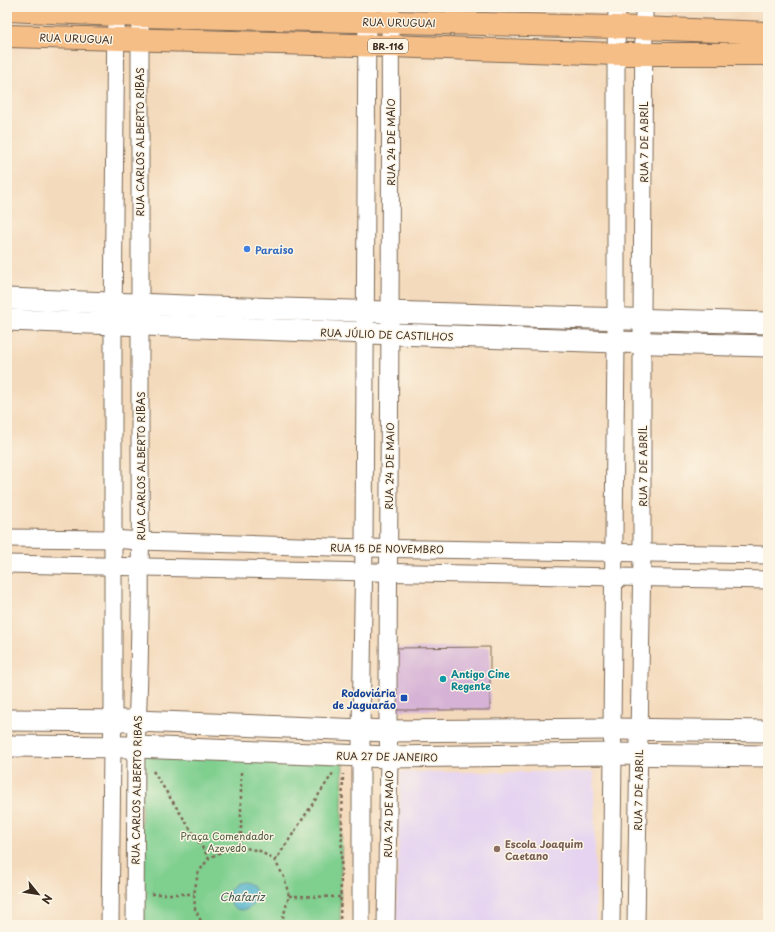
<svg xmlns="http://www.w3.org/2000/svg" width="775" height="932" viewBox="0 0 775 932" font-family="'Playpen Sans',sans-serif">
<style>
.built{fill:#e5d3f1}
.green{fill:#7fcf8f;stroke:#5d7c56}
.water{fill:#4cb1cb;stroke:#446e74}
.building{fill:#d6b2d6}
.lines{fill:none;stroke-linecap:round;stroke-linejoin:round}
.minor-casing{stroke:#7c6855;stroke-width:19}
.tertiary-casing{stroke:#7c6855;stroke-width:23}
.trunk-casing{stroke:#7c6855;stroke-width:24}
.path{stroke:#7c6855;stroke-width:2.5;stroke-dasharray:3 3;stroke-linecap:butt}
.minor{stroke:#fff;stroke-width:17}
.tertiary{stroke:#fff;stroke-width:21}
.trunk{stroke:#f6be87;stroke-width:22}
.shop-dot{fill:#3f7fe0;stroke:#fcf5e5;stroke-width:1.5}
.culture-dot{fill:#0f9aa8;stroke:#fcf5e5;stroke-width:1.5}
.transit-dot{fill:#1a4fb4;stroke:#fcf5e5;stroke-width:1.5}
.education-dot{fill:#8d6e63;stroke:#fcf5e5;stroke-width:1.5}
.labels{text-anchor:middle;dominant-baseline:central;stroke-width:3;stroke-linejoin:round;paint-order:stroke}
.shield{fill:#fcf5e5;stroke:#75675a;stroke-width:1}
.shield-label{font-size:9px;font-weight:bold;fill:#3b2a1e}
.street-label{font-size:10px;fill:#3b2a1e;stroke:#fcf5e5}
.shop-label{font-size:10px;font-weight:bold;fill:#366cbe;stroke:#fcf5e5;text-anchor:start}
.culture-label{font-size:10px;font-weight:bold;fill:#0d838f;stroke:#fcf5e5;text-anchor:start}
.transit-label{font-size:10px;font-weight:bold;fill:#164399;stroke:#fcf5e5;text-anchor:end}
.park-label{font-size:10px;fill:#4f5c40;stroke:#fcf5e5}
.education-label{font-size:10px;font-weight:bold;fill:#785e54;stroke:#fcf5e5;text-anchor:start}
.water-label{font-size:11px;font-style:italic;fill:#41595b;stroke:#fcf5e5}
</style>
<rect width="100%" height="100%" fill="#fcf5e5"/>
<filter id="ink" filterUnits="userSpaceOnUse"><feTurbulence type="fractalNoise" baseFrequency=".025" numOctaves="2"/><feDisplacementMap in="SourceGraphic" scale="8" xChannelSelector="R" yChannelSelector="G"/><feConvolveMatrix kernelMatrix="1 2 1 2 8 2 1 2 1" color-interpolation-filters="sRGB"/></filter>
<filter id="wash" filterUnits="userSpaceOnUse"><feTurbulence type="fractalNoise" baseFrequency=".012" numOctaves="4" result="noise"/><feDisplacementMap in="SourceGraphic" scale="16" xChannelSelector="R" yChannelSelector="G"/><feGaussianBlur stdDeviation="0.9" result="paint"/><feColorMatrix in="noise" values="0 0 0 0 0 0 0 0 0 0 0 0 0 0 0 0 0 1.4 0 .05"/><feComposite in="paint" operator="in"/></filter>
<g filter="url(#wash)">
<rect width="100%" height="100%" fill="#f4dabc"/>
<path class="built" d="M401,772H594L596,925H396Z"/>
<path class="green" d="M142,753L343,758L340,925H140Z"/>
<circle class="water" cx="242" cy="896" r="14"/>
<g id="blocks">
<path class="building" d="M490,647V710H395V648Z"/>
</g>
</g>
<g filter="url(#ink)">
<use href="#blocks" fill-opacity="0" stroke="#7c6855" stroke-width="1"/>
<g class="lines">
<defs>
<g id="minor">
<path d="M7,538L113,539L140,541L364,548L768,555"/>
<path d="M7,564C261,568 514,577 768,580"/>
<path d="M110,925L112,747L113,721V325L116,7"/>
<path d="M135,925L136,747C142,637 140,527 140,417C139,291 139,165 140,40V7"/>
<path d="M361,925V730L364,548L367,7"/>
<path d="M386,925L389,757L388,731C388,490 392,248 390,7"/>
<path d="M611,925L613,754L612,729L616,342V54L617,7"/>
<path d="M636,925L642,553V319L644,7"/>
</g>
<g id="tertiary">
<path d="M7,299L211,307L768,323"/>
<path d="M7,320L616,342L768,346"/>
<path d="M7,720L137,721L388,731L612,729L768,731"/>
<path d="M7,746L136,747L389,757L613,754L768,756"/>
</g>
<g id="trunk">
<path d="M7,10L140,16L616,27L768,33"/>
<path d="M7,36L390,46L616,54H768"/>
</g>
</defs>
<use href="#minor" class="minor-casing"/>
<use href="#tertiary" class="tertiary-casing"/>
<use href="#trunk" class="trunk-casing"/>
<g class="path">
<path d="M153,771L209,858"/>
<path d="M241,847V770"/>
<path d="M275,861L333,773"/>
<path d="M151,894H194"/>
<path d="M289,896L340,897"/>
<path d="M205,925L201,921L195,909L194,894L198,873L209,858L223,851L241,847L260,851L275,861L284,877L289,896L282,921L277,925"/>
<path d="M340,925L343,774"/>
</g>
<use href="#minor" class="minor"/>
<use href="#tertiary" class="tertiary"/>
<use href="#trunk" class="trunk"/>
</g>
</g>
<circle class="shop-dot" cx="247" cy="249" r="4"/>
<circle class="culture-dot" cx="443" cy="679" r="4"/>
<rect class="transit-dot" x="400" y="694" width="8" height="8" rx="2"/>
<circle class="education-dot" cx="497" cy="849" r="4"/>
<g class="labels">
<rect class="shield" x="368" y="39" width="40" height="14" rx="3"/>
<g class="shield-label">
<text x="388" y="46">BR-116</text>
</g>
<g class="street-label">
<text transform="translate(399 22) rotate(1)">RUA URUGUAI</text>
<text transform="translate(76 38) rotate(2)">RUA URUGUAI</text>
<text transform="translate(139 142) rotate(-90)">RUA CARLOS ALBERTO RIBAS</text>
<text transform="translate(390 142) rotate(-90)">RUA 24 DE MAIO</text>
<text transform="translate(643 142) rotate(-90)">RUA 7 DE ABRIL</text>
<text transform="translate(387 334) rotate(2)">RUA JÚLIO DE CASTILHOS</text>
<text transform="translate(140 466) rotate(-90)">RUA CARLOS ALBERTO RIBAS</text>
<text transform="translate(389 466) rotate(-89)">RUA 24 DE MAIO</text>
<text transform="translate(642 466) rotate(-90)">RUA 7 DE ABRIL</text>
<text transform="translate(387 548) rotate(1)">RUA 15 DE NOVEMBRO</text>
<text transform="translate(387 756) rotate(1)">RUA 27 DE JANEIRO</text>
<text transform="translate(136 790) rotate(-89)">RUA CARLOS ALBERTO RIBAS</text>
<text transform="translate(638 790) rotate(-89)">RUA 7 DE ABRIL</text>
<text transform="translate(388 814) rotate(-89)">RUA 24 DE MAIO</text>
</g>
<g class="shop-label">
<text x="255" y="249">Paraiso</text>
</g>
<g class="culture-label">
<text x="451" y="673">Antigo Cine<tspan x="451" dy="12">Regente</tspan></text>
</g>
<g class="transit-label">
<text x="396" y="692">Rodoviária<tspan x="396" dy="12">de Jaguarão</tspan></text>
</g>
<g class="park-label">
<text x="227" y="835">Praça Comendador<tspan x="227" dy="12">Azevedo</tspan></text>
</g>
<g class="education-label">
<text x="505" y="843">Escola Joaquim<tspan x="505" dy="12">Caetano</tspan></text>
</g>
<g class="water-label">
<text x="242" y="896">Chafariz</text>
</g>
</g>
<rect width="775" height="932" fill="none" stroke="#fcf5e5" stroke-width="24"/>
<g transform="translate(38 894) rotate(120)" stroke="#fcf5e5" stroke-width="3" paint-order="stroke">
<path d="M0-3L7 15L0 10L-7 15Z" fill="#3b2a1e"/>
<text y="-6" font-size="11" font-weight="bold" text-anchor="middle" fill="#3b2a1e">N</text>
</g>
</svg>
